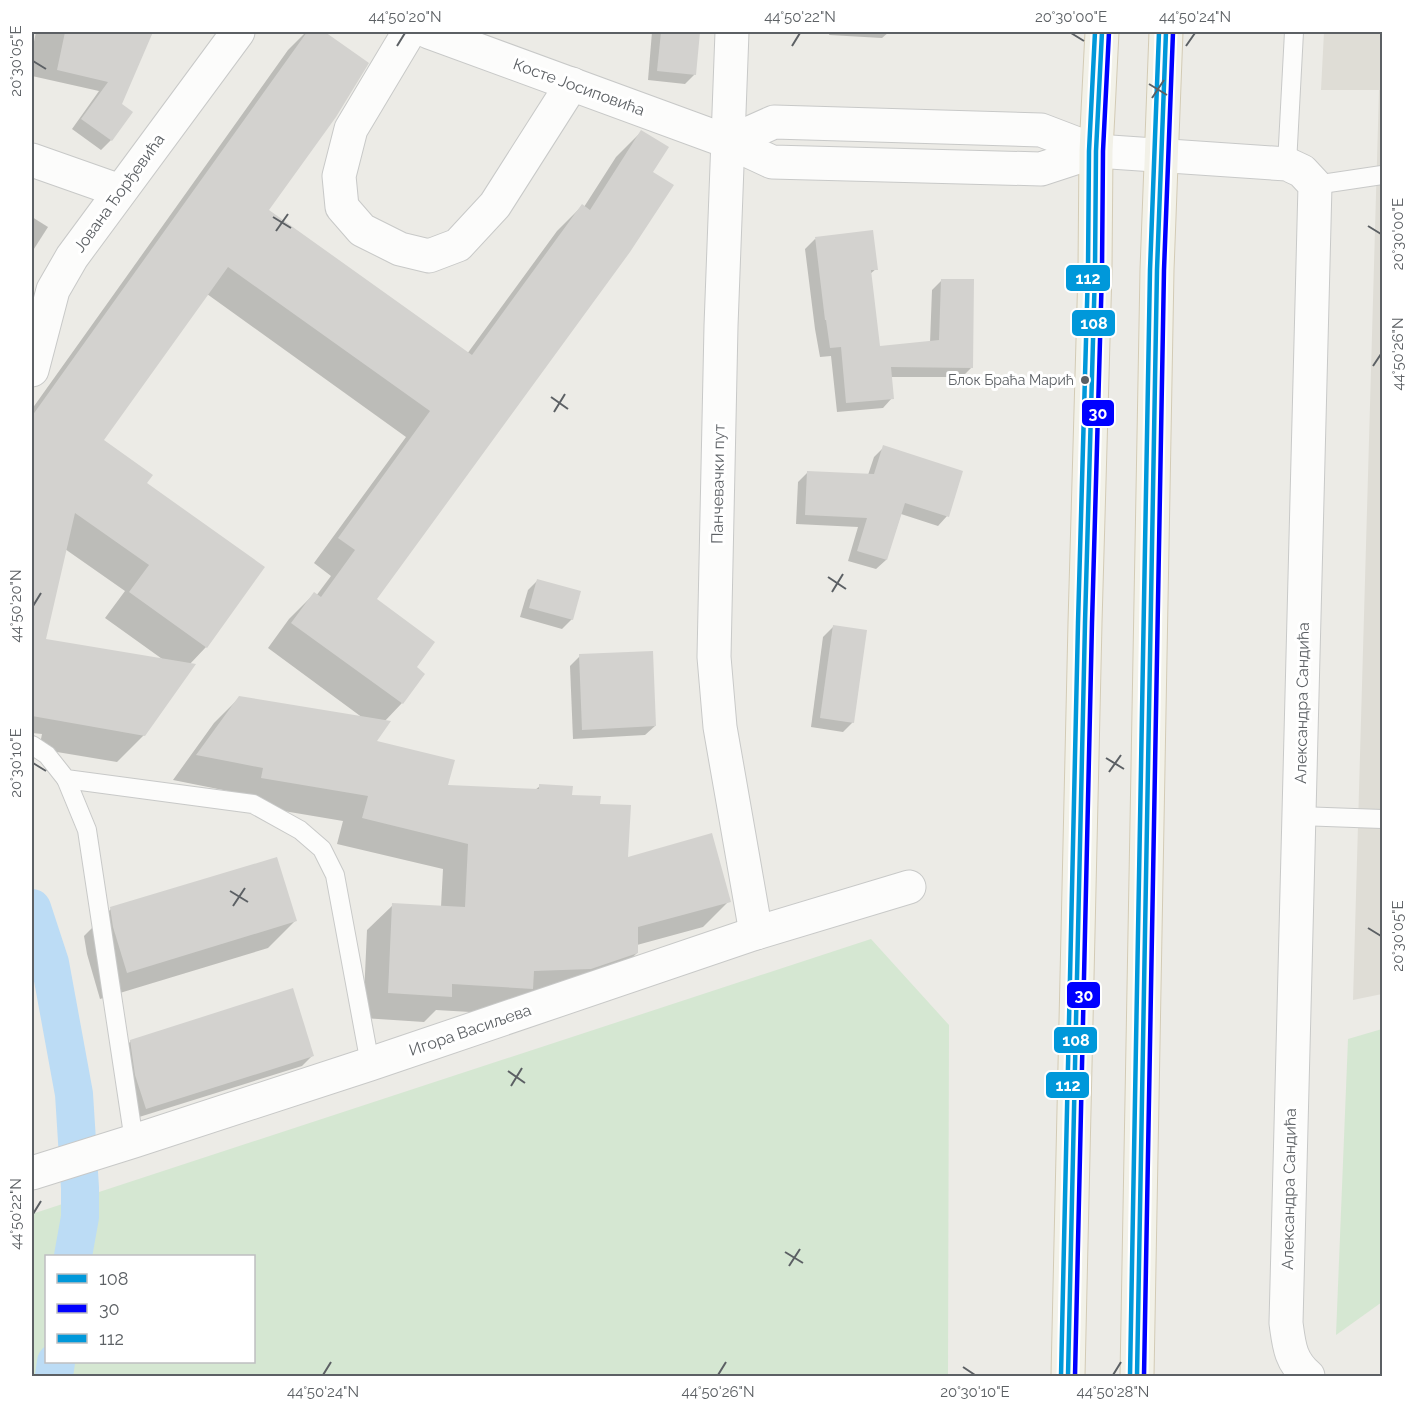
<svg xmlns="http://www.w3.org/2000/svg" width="1414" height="1408" viewBox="0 0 1414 1408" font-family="Raleway,sans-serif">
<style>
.education{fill:#dfddd6}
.green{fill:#d5e7d2;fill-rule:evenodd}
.shadow{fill:#0003;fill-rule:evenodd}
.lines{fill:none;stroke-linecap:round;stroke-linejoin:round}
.canal{stroke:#bcdcf5;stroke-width:38}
.building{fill:#d3d2cf}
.lane-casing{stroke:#c8c9c8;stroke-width:20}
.street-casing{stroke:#c8c9c8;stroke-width:35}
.primary-casing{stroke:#d3cbb5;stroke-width:35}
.lane{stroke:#fcfcfb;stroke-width:18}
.street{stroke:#fcfcfb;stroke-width:33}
.primary{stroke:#f2f1e8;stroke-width:33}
.bus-1-casing{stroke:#fff;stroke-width:9}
.bus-2-casing{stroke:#fff;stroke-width:9}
.bus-3-casing{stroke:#fff;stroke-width:9}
.bus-1{stroke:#0098da;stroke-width:4.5}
.bus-2{stroke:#00f;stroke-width:4.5}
.bus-3{stroke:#0098da;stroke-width:4.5}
.ticks{fill:none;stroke:#5c6064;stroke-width:2}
.bus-dot{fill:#5c6064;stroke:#fff;stroke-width:2}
.labels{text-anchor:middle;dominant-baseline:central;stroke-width:6;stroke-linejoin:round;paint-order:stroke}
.bus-label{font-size:14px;fill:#5c6064;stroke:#fff;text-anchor:end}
.street-label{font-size:16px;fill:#5c6064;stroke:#fff}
.line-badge{stroke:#fff;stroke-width:2}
.badge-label{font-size:16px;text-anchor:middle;font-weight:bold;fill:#fff}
.neatline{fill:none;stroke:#5c6064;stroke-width:2}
.ticks-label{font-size:15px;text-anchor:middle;fill:#5c6064}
</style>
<rect width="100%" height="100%" fill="#ecebe6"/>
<path class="education" d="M1324,32H1382V994L1353,1000L1379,90H1321Z"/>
<g class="green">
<path d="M871,939L949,1025L948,1376H32V1214ZM46,1256H254V1362H46Z"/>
<path d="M1382,1029V1302L1336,1335L1348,1039Z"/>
</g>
<g class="shadow">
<path d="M36,32H152L120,105L111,140L101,150L72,129L99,91L32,76V51Z"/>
<path d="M306,32H322L367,64L267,211L467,354L557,231L582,206L584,207L616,157L641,132L375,599L415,668L402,703L384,722L374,742L446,786L535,790L540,786L571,797L599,805L627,859L729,901L703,927L637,945V953L611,978L505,1014L436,1010L424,1022L363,1018L367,930L393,905L441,907L443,869L337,844L343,821L236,803L238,793L173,780L214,723L240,697L363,718L268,648L289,619L314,594L316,596L331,576L314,563L406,437L207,294L102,440L145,484L206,647L189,665L144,735L117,762L39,749L42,734L32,733V409L288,50ZM65,549L125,591L105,618L165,661L44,640Z"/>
<path d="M652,32H699L695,74L685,84L648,80Z"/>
<path d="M830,32H889L882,38L829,35Z"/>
<path d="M32,217L48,227L32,252Z"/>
<path d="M815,239L876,269L870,274L879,348L930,343L932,290L942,280L972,367L962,377H890L892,398L883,408L837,412L831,356L820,357L815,329L805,249Z"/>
<path d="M884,447L947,516L938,526L901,514L886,560L876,569L848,561L858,527L796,524L798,482L808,472L868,475L874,457Z"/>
<path d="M538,580L572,619L562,629L520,617L528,590Z"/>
<path d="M833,627L853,722L843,732L811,727L823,637Z"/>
<path d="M580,656L655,726L645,735L573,739L570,666Z"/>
<path d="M111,909L295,921L268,948L100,999L87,954L84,936Z"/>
<path d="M131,1041L312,1056L302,1066L136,1118L121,1051Z"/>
</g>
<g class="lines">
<g class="canal">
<path d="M32,908L50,963L74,1094L80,1188V1217L73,1256"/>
<path d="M54,1376L56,1362"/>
</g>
</g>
<g class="building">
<path d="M65,32H153L122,104L133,112L112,141L81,119L108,82L57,70Z"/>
<path d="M307,32H325L369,63L336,117L269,210L472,355L582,204L590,210L641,130L669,147L653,172L674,185L630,252L377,599L435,642L417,667L425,674L403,704L291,623L314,592L321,597L355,550L338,538L430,411L228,267L104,440L153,475L147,483L265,567L207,648L129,592L149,565L75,513L46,639L196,664L145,736L32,716V416Z"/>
<path d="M661,32H700L696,75L657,71Z"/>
<path d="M873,230L878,270H871L880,346L939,340L941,279H974L973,368L891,367L894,399L846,403L841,347L830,348L826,320H825L815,237Z"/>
<path d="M883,445L963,471L949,517L905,503L887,560L857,551L867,518L805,515L807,471L874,474Z"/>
<path d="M537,579L581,591L573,620L529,608Z"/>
<path d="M833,625L867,630L854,723L820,718Z"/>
<path d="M653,651L656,726L582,730L579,654Z"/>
<path d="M239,696L391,721L377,741L455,760L448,785L539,789V784L573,786L572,795L601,796L600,804L631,805L628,857L712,833L731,902L638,927V953L591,969L534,971L533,989L452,984V997L388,993L392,903L465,907L468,844L362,818L368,796L261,778L263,768L196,755Z"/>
<path d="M277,857L297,921L127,973L113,927L110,907Z"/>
<path d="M293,988L314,1056L146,1109L135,1075L130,1040Z"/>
</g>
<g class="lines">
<defs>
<g id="lane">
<path d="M1287,164L1294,32"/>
<path d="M1315,185L1382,175"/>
<path d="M32,745L47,755L66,779L253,804L300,830L322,849L335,875L370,1064"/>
<path d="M66,779L87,830L134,1141"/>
<path d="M1299,816L1382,819"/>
</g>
<g id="street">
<path d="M409,32L351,129L339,176L342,207L362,230L400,249L429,256L458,245L495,205L572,84"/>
<path d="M429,32L729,142L772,162L1041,169L1096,151"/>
<path d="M732,32L721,326L714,657L720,727L756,933"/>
<path d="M729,142L774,122L1041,130L1096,151L1287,164L1302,171L1315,185L1286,1323C1289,1345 1290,1361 1308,1376"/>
<path d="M32,160L120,191"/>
<path d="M32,370L53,290L72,257L238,32"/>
<path d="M32,1173L134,1141L370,1064L756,933L909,887"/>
</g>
<g id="primary">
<path d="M1068,1376L1085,623L1095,270L1096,151L1102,32"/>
<path d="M1137,1376L1157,270L1166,32"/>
</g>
</defs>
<use href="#lane" class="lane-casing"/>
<use href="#street" class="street-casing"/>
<use href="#primary" class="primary-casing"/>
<use href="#lane" class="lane"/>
<use href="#street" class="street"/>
<use href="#primary" class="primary"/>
<defs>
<g id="bus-1">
<path d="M1068,1376L1085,623L1095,270L1096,151L1102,32"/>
<path d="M1137,1376L1157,270L1166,32"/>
</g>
<g id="bus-2">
<path d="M1075,1376L1092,623L1102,270L1103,151L1109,32"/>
<path d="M1144,1376L1164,270L1173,32"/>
</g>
<g id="bus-3">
<path d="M1061,1376L1078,623L1088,270L1089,151L1095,32"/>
<path d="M1130,1376L1150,270L1159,32"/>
</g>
</defs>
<use href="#bus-1" class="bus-1-casing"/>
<use href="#bus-2" class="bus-2-casing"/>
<use href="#bus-3" class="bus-3-casing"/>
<use href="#bus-1" class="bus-1"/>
<use href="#bus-2" class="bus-2"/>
<use href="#bus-3" class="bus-3"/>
</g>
<path class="ticks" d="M1071,33L1084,41M397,46L405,33M792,46L800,33M1186,46L1195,33M33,61L46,69M1149,84L1167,95M1152,98L1164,80M273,217L291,228M1368,226L1381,234M276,231L288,214M1373,366L1381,354M551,397L568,409M554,412L565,394M828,577L846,589M832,592L843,574M33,606L41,593M1106,758L1124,769M33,763L46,771M1109,772L1121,755M230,891L248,902M233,906L245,888M1368,928L1381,936M508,1071L525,1083M511,1086L522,1068M33,1214L41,1201M785,1252L803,1263M789,1266L800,1249M963,1367L975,1375M323,1375L331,1362M718,1375L726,1362M1113,1375L1121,1362"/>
<circle class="bus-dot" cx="1085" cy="380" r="5"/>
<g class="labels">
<g class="bus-label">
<text x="1074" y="380">Блок Браћа Марић</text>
</g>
<g class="street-label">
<text transform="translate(579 87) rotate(20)">Косте Јосиповића</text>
<text transform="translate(119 193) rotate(-54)">Јована Ђорђевића</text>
<text transform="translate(718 484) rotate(-89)">Панчевачки пут</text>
<text transform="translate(1302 703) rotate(-89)">Александра Сандића</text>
<text transform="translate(470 1030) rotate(-19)">Игора Васиљева</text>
<text transform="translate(1289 1189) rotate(-89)">Александра Сандића</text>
</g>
</g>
<g class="line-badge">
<rect x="1065" y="264" width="46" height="28" rx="6" fill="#0098da"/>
<rect x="1071" y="309" width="45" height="28" rx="6" fill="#0098da"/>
<rect x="1081" y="399" width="34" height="28" rx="6" fill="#00f"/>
<rect x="1066" y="981" width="35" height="28" rx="6" fill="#00f"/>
<rect x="1053" y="1026" width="45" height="28" rx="6" fill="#0098da"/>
<rect x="1045" y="1071" width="45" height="28" rx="6" fill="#0098da"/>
</g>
<g class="badge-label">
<text x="1088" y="284">112</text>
<text x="1094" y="329">108</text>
<text x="1098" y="419">30</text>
<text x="1084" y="1001">30</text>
<text x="1076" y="1046">108</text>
<text x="1068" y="1091">112</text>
</g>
<rect width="1414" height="1408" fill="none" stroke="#ffffff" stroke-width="66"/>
<rect x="45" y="1255" width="210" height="108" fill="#ffffff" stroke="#bebfc1" stroke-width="1.5"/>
<rect x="57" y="1274" width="30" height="9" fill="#0098da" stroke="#bebfc1" stroke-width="1.5"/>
<text x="99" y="1285" font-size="18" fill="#5c6064">108</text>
<rect x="57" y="1304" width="30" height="9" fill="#0000ff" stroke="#bebfc1" stroke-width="1.5"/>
<text x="99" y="1315" font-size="18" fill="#5c6064">30</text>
<rect x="57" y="1334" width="30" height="9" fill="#0098da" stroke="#bebfc1" stroke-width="1.5"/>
<text x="99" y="1345" font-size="18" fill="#5c6064">112</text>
<rect x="33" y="33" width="1348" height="1342" class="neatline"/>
<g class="ticks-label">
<text x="405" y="22">44°50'20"N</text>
<text x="800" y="22">44°50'22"N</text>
<text x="1071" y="22">20°30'00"E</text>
<text x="1195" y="22">44°50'24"N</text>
<text transform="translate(16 61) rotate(-90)" y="5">20°30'05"E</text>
<text transform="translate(1398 234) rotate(-90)" y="5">20°30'00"E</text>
<text transform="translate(1398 354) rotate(-90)" y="5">44°50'26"N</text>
<text transform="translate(16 606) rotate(-90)" y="5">44°50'20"N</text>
<text transform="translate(16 763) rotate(-90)" y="5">20°30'10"E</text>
<text transform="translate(1398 936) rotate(-90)" y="5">20°30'05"E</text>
<text transform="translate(16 1214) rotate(-90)" y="5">44°50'22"N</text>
<text x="323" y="1397">44°50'24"N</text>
<text x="718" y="1397">44°50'26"N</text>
<text x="975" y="1397">20°30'10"E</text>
<text x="1113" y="1397">44°50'28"N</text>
</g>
</svg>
